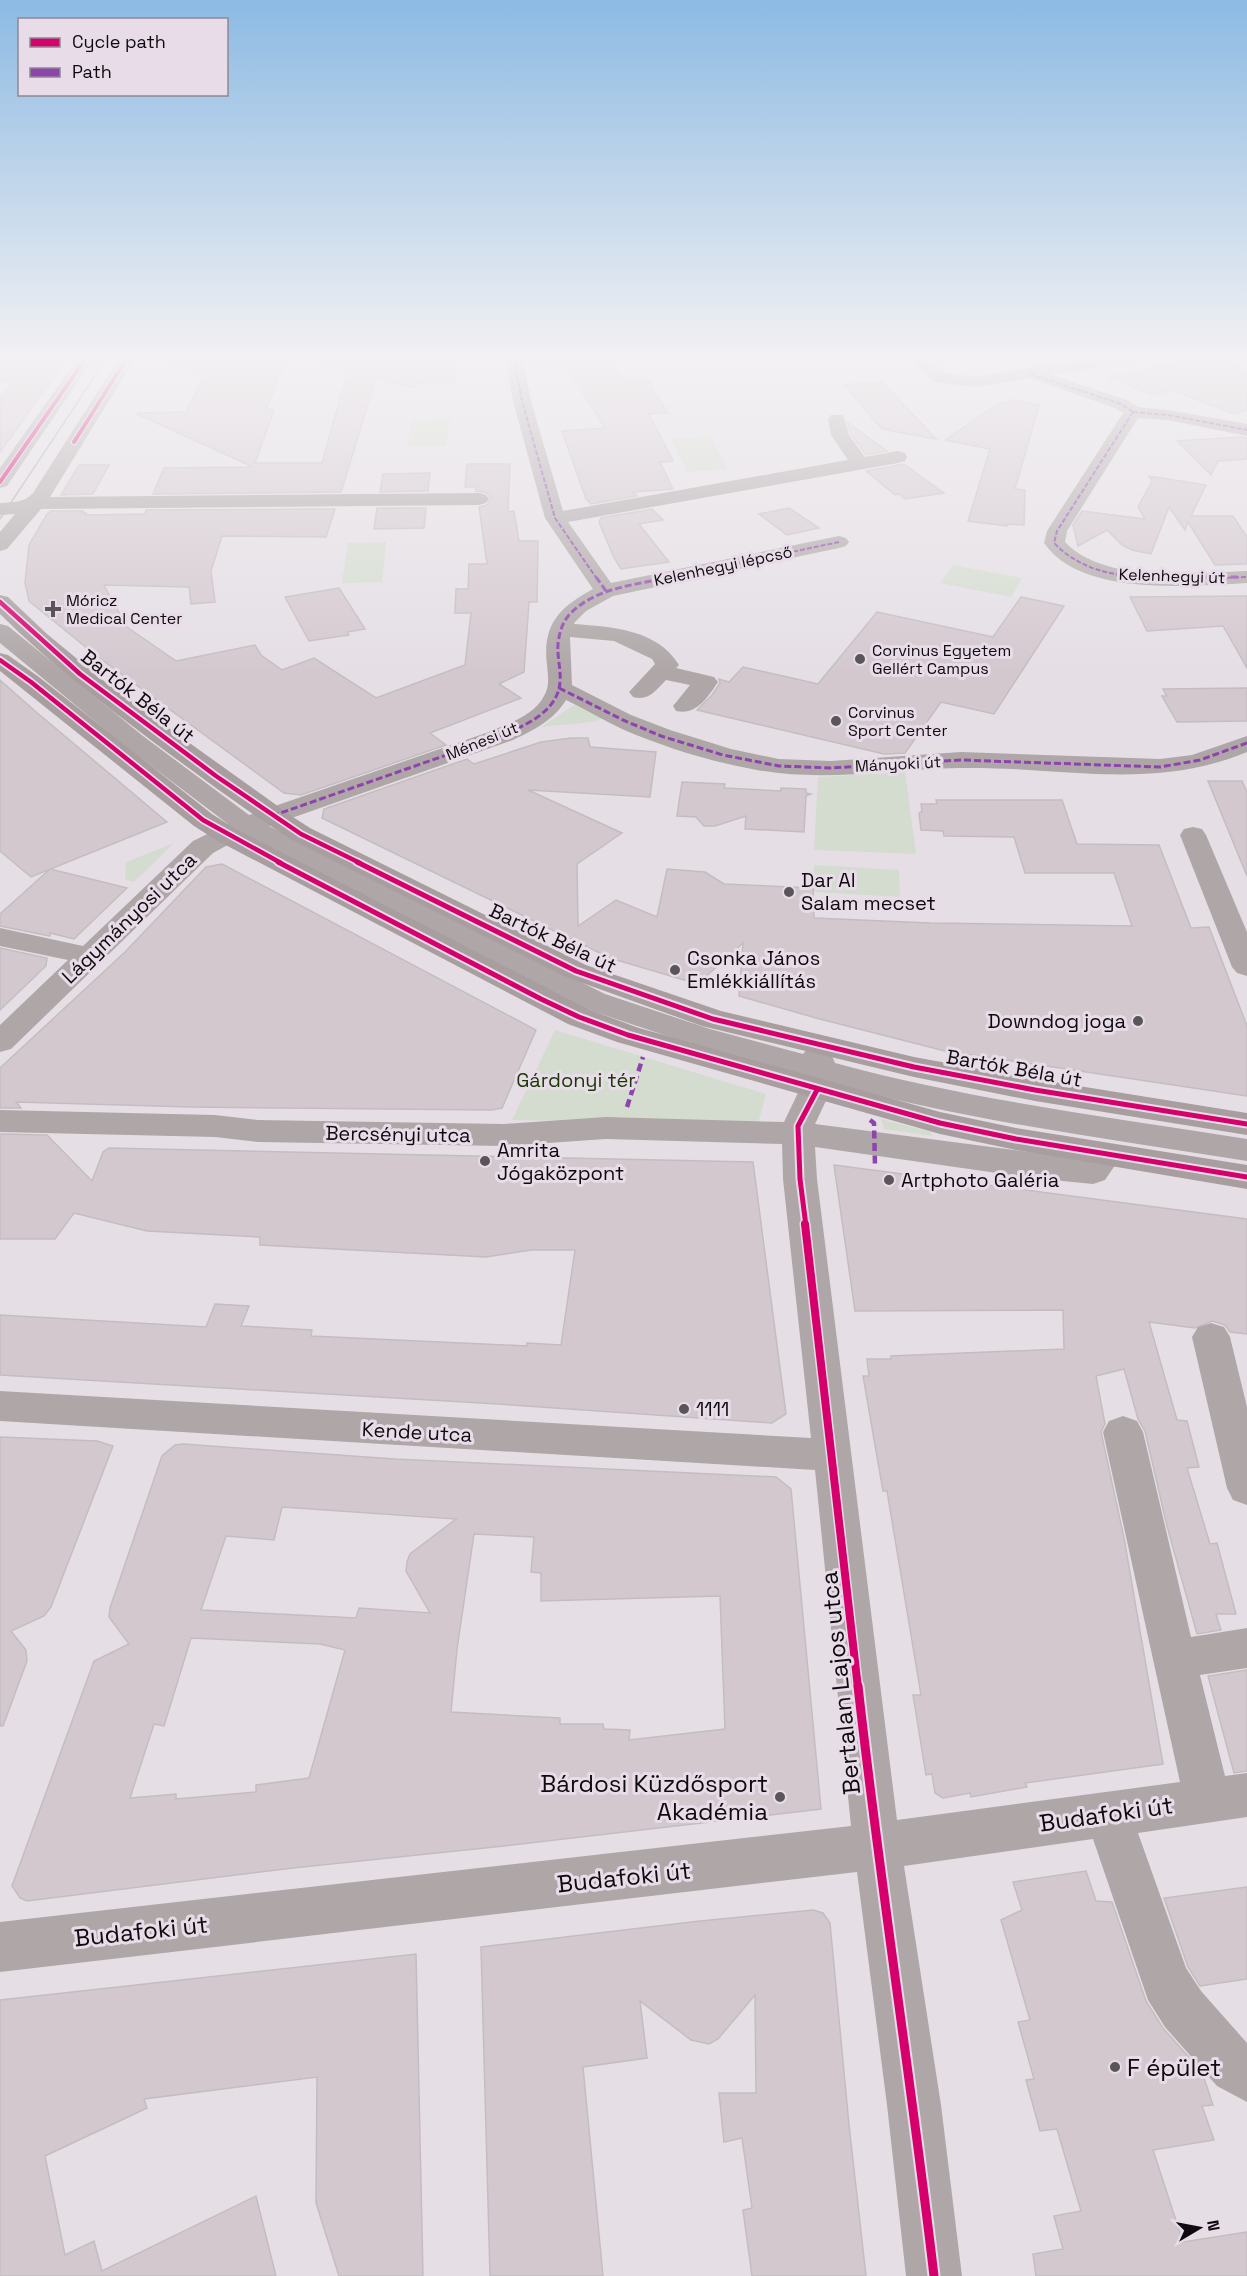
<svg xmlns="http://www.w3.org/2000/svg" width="1247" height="2276" viewBox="0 0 1247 2276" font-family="'Space Grotesk',sans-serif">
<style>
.green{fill:#d4dccf}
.building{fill:#d4c8cf;stroke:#c3bdc1;stroke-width:1.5;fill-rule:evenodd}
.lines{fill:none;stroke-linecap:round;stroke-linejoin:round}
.minor{fill:#afa7a7;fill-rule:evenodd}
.major{fill:#a99e9f;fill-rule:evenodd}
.tram{stroke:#aea7aa;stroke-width:1.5}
.quiet-far2{stroke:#8e44ad;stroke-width:2;stroke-dasharray:5 2;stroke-linecap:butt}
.quiet-far1{stroke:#8e44ad;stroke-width:3;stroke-dasharray:7 3;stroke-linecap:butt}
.quiet{stroke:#8e44ad;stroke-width:4.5;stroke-dasharray:8 4.5;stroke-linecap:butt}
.cycleway-far4-casing{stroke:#e7dce8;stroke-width:6}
.cycleway-far3-casing{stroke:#e7dce8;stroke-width:8}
.cycleway-far2-casing{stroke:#e7dce8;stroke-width:9}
.cycleway-far1-casing{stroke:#e7dce8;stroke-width:11}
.cycleway-casing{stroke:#e7dce8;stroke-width:13}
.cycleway-far4{stroke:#d6006c;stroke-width:4}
.cycleway-far3{stroke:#d6006c;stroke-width:4.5}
.cycleway-far2{stroke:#d6006c;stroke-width:5}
.cycleway-far1{stroke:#d6006c;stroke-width:8}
.cycleway{stroke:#d6006c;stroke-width:9}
.poi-dot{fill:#595559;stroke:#e7dce8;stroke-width:2}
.labels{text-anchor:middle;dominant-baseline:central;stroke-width:6;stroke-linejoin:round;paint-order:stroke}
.far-street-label{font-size:16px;fill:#0e0a0e;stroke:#e7dce8}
.far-poi-label{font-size:16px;fill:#0e0a0e;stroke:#e7dce8;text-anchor:start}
.street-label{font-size:20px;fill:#0e0a0e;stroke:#e7dce8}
.poi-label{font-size:20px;fill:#0e0a0e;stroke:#e7dce8;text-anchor:start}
.park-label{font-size:20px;fill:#1c3705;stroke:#e7dce8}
.near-street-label{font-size:24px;fill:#0e0a0e;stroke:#e7dce8}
.near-poi-label{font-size:24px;fill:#0e0a0e;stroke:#e7dce8;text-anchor:end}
</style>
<rect width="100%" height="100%" fill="#e5dfe5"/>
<g class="green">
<path d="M450,419L446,446H407L412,420Z"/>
<path d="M710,436L728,469L687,472L671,439Z"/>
<path d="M386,542L382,582L342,583L348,543Z"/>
<path d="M953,565L1022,578L1011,597L940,583Z"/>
<path d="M576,704L603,718C595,724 555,725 541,727Z"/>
<path d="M905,772L916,854L814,850L818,777Z"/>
<path d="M174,843L134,882L125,879L126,862Z"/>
<path d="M814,865L899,870L900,897L813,892Z"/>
<path d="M555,1030L766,1094L758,1124L512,1120Z"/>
<path d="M881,1119L931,1132L932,1136L884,1129Z"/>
</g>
<g class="building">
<path d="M0,355H70L0,452V399L14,381H0Z"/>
<path d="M457,355L454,382L416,383L415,388L376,379L341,492L153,494L164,468L253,467L135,413L186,412L204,377L164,359L248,356L255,360L264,357H286L267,408L274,410L255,463H322L347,373H349L325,367V359Z"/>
<path d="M1215,355L1247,371V410L1234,414L1172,390L1152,395L1108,377Z"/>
<path d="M609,360L623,379L646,378L668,413L649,414L673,461L660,462L673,489L633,492L637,496L591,504L586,499L562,431L605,428L565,364Z"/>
<path d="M882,382L936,439L882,429L844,385Z"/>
<path d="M1012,400L1039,405L1015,489L1025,490L1024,525L1008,524L1007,526L968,521L990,449L945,440L998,404Z"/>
<path d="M847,422L887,451L866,455L851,434Z"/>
<path d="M1241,437L1247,438V459L1218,461L1211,475L1177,441Z"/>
<path d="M467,464H510L508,512L514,511L519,541H538L537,602H529L524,672L499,684L521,698L430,733L446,745L301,795L284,793L98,657L29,601L25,583L29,545L47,514L51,511H83L82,513H86L85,515L145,514L146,510L335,509L326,537L222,536L211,571L215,602L191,604L189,587L104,585L127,627L176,661L255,645L261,655L282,670L314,658L376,698L465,665L471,613H455L456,589H468L469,564H487L479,507L487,505L491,499L487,493L476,491V487H465Z"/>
<path d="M904,464L944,493L905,499L899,494L895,495L866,471Z"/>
<path d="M79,465H109L93,494L61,495Z"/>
<path d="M430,473L428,491L380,492L383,474Z"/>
<path d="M1149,476L1206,485L1191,516H1233L1247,537V564L1215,565L1188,522L1185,530L1169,507L1151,554L1132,550L1122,545L1107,530L1078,546L1073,525L1082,511L1145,519L1138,507L1152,481Z"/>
<path d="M377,508H426L424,528L374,529Z"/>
<path d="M789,508L819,528L787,535L759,514Z"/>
<path d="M652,509L663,520L639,524L669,562L621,569L614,558L599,522L601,518Z"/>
<path d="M339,588L365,629L347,632L349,635L309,641L285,597Z"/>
<path d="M1247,596V668L1223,626L1147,631L1130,597Z"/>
<path d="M1021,597L1064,606L994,714L941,702L905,753L884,754L697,710L712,695L720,683L719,679L729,682L743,667L818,684L877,612L993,637Z"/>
<path d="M0,680L35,711L167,822L31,877L0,851Z"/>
<path d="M1247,688V721L1177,722L1162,696H1167L1163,689Z"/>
<path d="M571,738H588L590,747L656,752L650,797L528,790L622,833L577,864L578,926L616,900L657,917L667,869L705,872L724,884L813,888L814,918L930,923L1132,926L1114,873H1025L1014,837L944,836L943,831L921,830L919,813L922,811L921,804H937L936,800H1062L1077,844L1159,845L1191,928L1209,927L1247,1026V1096L945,1051L816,1018L739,996L743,943L700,982L694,983L610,958L322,818L324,809L467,759L474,764L541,742Z"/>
<path d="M1208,781H1242L1247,792V876Z"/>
<path d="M682,782L725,784L724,788L781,791V788L806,789V793L811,794L806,796L804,832L745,829L746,816L715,826H704L696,817L677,816Z"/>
<path d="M222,864L536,1030L502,1108L492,1110L191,1107L16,1102L21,1108H0V1068L125,952L206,867Z"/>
<path d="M50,869L127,888L74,939L50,933V936L0,926V914Z"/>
<path d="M0,948L47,958L46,966L0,1010Z"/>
<path d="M0,1134L47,1135L92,1181L103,1152L109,1148L753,1162L786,1414L772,1423L498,1404L0,1375V1315L206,1327L215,1304L249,1306L241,1326L312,1330L311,1336L527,1346V1343L561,1345L575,1250H531L486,1257L260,1245V1237L147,1231L74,1213L55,1239H0Z"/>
<path d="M834,1165L1247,1219V1334L1230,1332L1225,1325L1212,1321L1195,1328L1149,1322L1177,1420L1187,1421L1199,1467L1187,1468L1210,1544L1217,1543L1236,1614H1216L1221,1630L1197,1634L1167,1526L1145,1431L1138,1419L1124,1369L1096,1376L1105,1424L1101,1432L1124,1538L1163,1764L1025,1783L1027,1787L971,1797L970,1793L943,1798L935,1793L932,1774L926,1775L913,1695H921L887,1491H883L863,1376H869L867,1359H891V1356L1064,1349L1063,1310L855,1311Z"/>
<path d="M0,1437L97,1441L113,1446L51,1607L44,1616L11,1631L26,1650L27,1661L3,1726H0Z"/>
<path d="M183,1444L395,1459L776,1477L791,1489L821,1809L504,1846L293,1868L27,1901L20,1898L12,1886L94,1661L129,1644L109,1617L110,1608L162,1456L175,1445ZM282,1507L456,1519L410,1554L407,1562L406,1571L430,1613L359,1608L356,1618L201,1610L226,1536L274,1540ZM474,1534L534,1537L531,1572L541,1573V1601L720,1596L725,1729L629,1740L630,1730L604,1729L603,1724H560V1718L451,1712L457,1649ZM191,1638L320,1644L345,1650L309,1778L256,1785V1792L176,1799V1794L130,1798L154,1724L164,1726Z"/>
<path d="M1247,1670V1771L1234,1773L1208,1676Z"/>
<path d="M1086,1871L1096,1901L1112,1902L1146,2001L1163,2028L1202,2072L1213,2105L1202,2106L1214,2140L1153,2150L1183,2242L1247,2232V2276H1036L1033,2254L1063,2249L1054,2216L1081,2211L1057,2129L1040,2131L1026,2080L1034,2079L1018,2022L1030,2020L1001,1920L1022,1910L1013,1882Z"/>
<path d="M1247,1887V1979L1200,1986L1188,1967L1164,1898Z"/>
<path d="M813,1910L823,1913L830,1923L849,2125L866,2276H752L743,2210L752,2208L742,2138L724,2142L719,2093H756L755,1995L718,2039L709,2044L691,2040L640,2001L647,2058L583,2067L603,2276H490L481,1947L700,1921Z"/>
<path d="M416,1954L423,2276H339L316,2203L317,2077L144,2099L147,2108L45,2156L65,2255L94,2241L102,2271L256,2196L276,2276H0V2000Z"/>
</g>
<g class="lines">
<g class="minor">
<path d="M80,355H96L7,486L0,488V468Z"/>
<path d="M121,355H137L50,497L479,493L486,495L489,499L486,503L479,505L41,509L7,549L0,551V532L15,514L0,515V503C13,502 24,503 33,493Z"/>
<path d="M505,355H595L587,360L524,365L531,401L563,511L848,460L831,435L828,419L831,415H843L849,435L865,457L898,451L905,453L907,457L905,461L898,463L568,522L611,583L839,536L846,538L849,542L846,546L839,548L613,596L586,611L575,622L574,624C612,627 657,629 679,665L676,668L714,677L718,682C708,697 696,716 676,711L673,706L690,685L666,680C655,691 649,701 633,697L629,692L655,664L652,659L614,641L570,637L572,685L631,715L670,730L731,749L779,759L831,761L961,752L1160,759L1192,755L1247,736V752C1151,792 1060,766 960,768C890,769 821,783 752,769C708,761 664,747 622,729C603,720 585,709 566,700C554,720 534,730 513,740L269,826L605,994L710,1029L803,1054L807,1049L818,1046L829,1049L835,1063C970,1100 1109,1117 1247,1139V1161C1109,1139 969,1121 834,1084L815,1124L1084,1159C1094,1146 1100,1142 1117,1147L1122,1155L1105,1180L1093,1184L1032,1178L815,1147L817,1179L897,1820L1180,1782L1103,1432L1109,1421L1123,1416L1137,1421L1143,1432L1191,1637L1247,1628V1668L1200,1675L1225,1776L1247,1773V1817L1138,1833L1186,1968L1201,1991L1247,2043V2102L1217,2086L1165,2027L1148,2000L1093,1839L904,1866L941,2105L962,2276H906L887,2105L857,1872L0,1972V1922L851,1826L815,1470L0,1421V1391L811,1438L783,1179L782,1144L606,1139L504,1146L258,1142L215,1137L0,1132V1110L215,1115L258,1120L504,1124L606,1117L784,1122L806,1076L688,1043L583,1008L246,835L213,853L11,1049L0,1052V1025L68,960L0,946V928L83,946L193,841L228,824L125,746L0,643V624L8,626L143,736L249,815L486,733C505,725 534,716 544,696C550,686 548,676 547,665C542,624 560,607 593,589L545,518L513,401Z"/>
<path d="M903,355H922L946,373L975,377L1110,355H1150L1142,360L1051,375L1127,400L1138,407L1168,410L1247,424V436L1168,420L1138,418L1067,531L1065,542C1105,584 1193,573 1247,571V583C1189,586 1081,597 1044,543L1047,531L1123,413L1115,408L1029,378L975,387L935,382Z"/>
<path d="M1193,827L1202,829L1206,835L1247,932V976L1237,973L1232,967L1180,835L1184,829Z"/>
<path d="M1211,1323L1224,1327L1230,1337L1247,1407V1505L1233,1500L1227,1488L1192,1337L1198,1327Z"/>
</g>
<g class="major">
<path d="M0,595L8,597L47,634L110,686L293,817L310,828L586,965L721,1011L914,1057L1035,1079L1247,1113V1135L1035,1101L914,1077L702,1026L566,977L292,840C245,810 201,777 156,744C102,703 48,662 0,614Z"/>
<path d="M0,653L8,655L39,677L212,814L234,828L590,1010L639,1028L940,1112L1016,1128L1247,1165V1189L1016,1150L940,1134L617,1042L568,1024L216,840L194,826L0,671Z"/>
</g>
<g class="tram">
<path d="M0,519L109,355"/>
<path d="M0,625L47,667L230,810L294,847L584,992L677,1025L883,1081L1024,1109L1247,1145"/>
<path d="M132,746L190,792L258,837"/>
<path d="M327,873L589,1005L678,1035L822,1076L912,1097L1000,1115L1247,1155"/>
</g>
<g class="quiet-far2">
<path d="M513,355L522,401L555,518L597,579"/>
<path d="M514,361L587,355"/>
<path d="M1030,374L1121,404L1133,412"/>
<path d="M1133,412L1057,531L1054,543C1086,576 1128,577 1171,579"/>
<path d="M1133,412L1168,415L1247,430"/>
<path d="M663,579L839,542"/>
<path d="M1185,579L1247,577"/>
</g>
<g class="quiet-far1">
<path d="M596,577L606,591"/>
<path d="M1141,577H1238"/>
<path d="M559,688L623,720L661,736L723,755L779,766L831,768L961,760L1160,767L1200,760L1247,743"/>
<path d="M272,816L495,738C520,728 559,713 560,681C561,669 557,657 558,644C559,634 562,623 569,615C595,587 636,585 671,577"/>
</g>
<g class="quiet">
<path d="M627,1107L643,1057"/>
<path d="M870,1120L874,1123L875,1166"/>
</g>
<defs>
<g id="cycleway-far4">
<path d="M74,442L129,355"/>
<path d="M0,482L88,355"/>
</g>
<g id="cycleway-far3">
<path d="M0,602L80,674L216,776L301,834L360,863"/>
<path d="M0,660L31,682L203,820L281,863"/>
</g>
<g id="cycleway-far2">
<path d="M278,862L541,999L579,1017L628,1035L940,1123L1016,1139L1247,1177"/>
<path d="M357,862L576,971L713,1019L914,1067L1035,1090L1247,1124"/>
<path d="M806,1226L800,1179L798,1126L817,1090"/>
</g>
<path id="cycleway-far1" d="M805,1224L858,1688"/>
<path id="cycleway" d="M858,1686C880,1883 911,2079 934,2276"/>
</defs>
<use href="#cycleway-far4" class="cycleway-far4-casing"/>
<use href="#cycleway-far3" class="cycleway-far3-casing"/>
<use href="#cycleway-far2" class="cycleway-far2-casing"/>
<use href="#cycleway-far1" class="cycleway-far1-casing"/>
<use href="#cycleway" class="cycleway-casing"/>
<use href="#cycleway-far4" class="cycleway-far4"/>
<use href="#cycleway-far3" class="cycleway-far3"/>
<use href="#cycleway-far2" class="cycleway-far2"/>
<use href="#cycleway-far1" class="cycleway-far1"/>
<use href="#cycleway" class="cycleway"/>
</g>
<linearGradient id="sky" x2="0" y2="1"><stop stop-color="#8cbae3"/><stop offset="0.53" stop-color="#f3f1f3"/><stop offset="1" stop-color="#f3f1f3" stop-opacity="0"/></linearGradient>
<rect width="1247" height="674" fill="url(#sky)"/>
<g class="poi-dot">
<path d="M50 600h6v6h6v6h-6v6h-6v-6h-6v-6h6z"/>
<circle cx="860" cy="659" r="6"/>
<circle cx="836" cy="721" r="6"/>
<circle cx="789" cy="892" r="6"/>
<circle cx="675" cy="970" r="6"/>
<circle cx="1138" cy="1021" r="6"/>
<circle cx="485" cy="1161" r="6"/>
<circle cx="889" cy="1180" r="6"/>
<circle cx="684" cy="1409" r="6"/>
<circle cx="780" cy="1797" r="6"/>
<circle cx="1115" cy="2067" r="6"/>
</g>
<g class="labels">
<g class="far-street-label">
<text transform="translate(723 566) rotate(-12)">Kelenhegyi lépcső</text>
<text transform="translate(1172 576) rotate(2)">Kelenhegyi út</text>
<text transform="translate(482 741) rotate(-22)">Ménesi út</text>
<text transform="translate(898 764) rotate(-3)">Mányoki út</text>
</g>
<g class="far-poi-label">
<text x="66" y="600">Móricz<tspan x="66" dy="18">Medical Center</tspan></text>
<text x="872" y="650">Corvinus Egyetem<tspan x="872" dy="18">Gellért Campus</tspan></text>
<text x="848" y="712">Corvinus<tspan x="848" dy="18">Sport Center</tspan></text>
</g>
<g class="street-label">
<text transform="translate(138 696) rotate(38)">Bartók Béla út</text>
<text transform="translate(129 918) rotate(-44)">Lágymányosi utca</text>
<text transform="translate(553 938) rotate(25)">Bartók Béla út</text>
<text transform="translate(1014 1068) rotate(10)">Bartók Béla út</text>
<text transform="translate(398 1134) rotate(1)">Bercsényi utca</text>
<text transform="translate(417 1432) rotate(3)">Kende utca</text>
</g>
<g class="poi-label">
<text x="801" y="880">Dar Al<tspan x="801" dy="23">Salam mecset</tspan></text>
<text x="687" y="958">Csonka János<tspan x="687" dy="23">Emlékkiállítás</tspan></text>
<text x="1126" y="1021" text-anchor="end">Downdog joga</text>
<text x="497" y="1150">Amrita<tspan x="497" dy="23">Jógaközpont</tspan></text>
<text x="901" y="1180">Artphoto Galéria</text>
<text x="696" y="1409">1111</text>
</g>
<g class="park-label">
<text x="576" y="1080">Gárdonyi tér</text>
</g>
<g class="near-street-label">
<text transform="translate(840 1683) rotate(-96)">Bertalan Lajos utca</text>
<text transform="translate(1106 1814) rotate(-8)">Budafoki út</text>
<text transform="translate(624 1877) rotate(-6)">Budafoki út</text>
<text transform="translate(141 1931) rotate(-6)">Budafoki út</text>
</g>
<g class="near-poi-label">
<text x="768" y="1783">Bárdosi Küzdősport<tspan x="768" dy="28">Akadémia</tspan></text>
<text x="1127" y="2067" text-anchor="start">F épület</text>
</g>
</g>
<rect x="18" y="18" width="210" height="78" fill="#e7dce8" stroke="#908891" stroke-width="1.5"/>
<rect x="30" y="38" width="30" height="9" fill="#d6006c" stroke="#908891" stroke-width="1.5"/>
<text x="72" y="48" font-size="18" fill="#0e0a0e">Cycle path</text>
<rect x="30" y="68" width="30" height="9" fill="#8e44ad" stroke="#908891" stroke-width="1.5"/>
<text x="72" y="78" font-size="18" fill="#0e0a0e">Path</text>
<g transform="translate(1199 2228) rotate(80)" stroke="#e7dce8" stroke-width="4.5" paint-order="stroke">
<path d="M0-4.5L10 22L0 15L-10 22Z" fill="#0e0a0e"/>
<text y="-9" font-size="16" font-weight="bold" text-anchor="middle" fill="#0e0a0e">N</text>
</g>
</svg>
